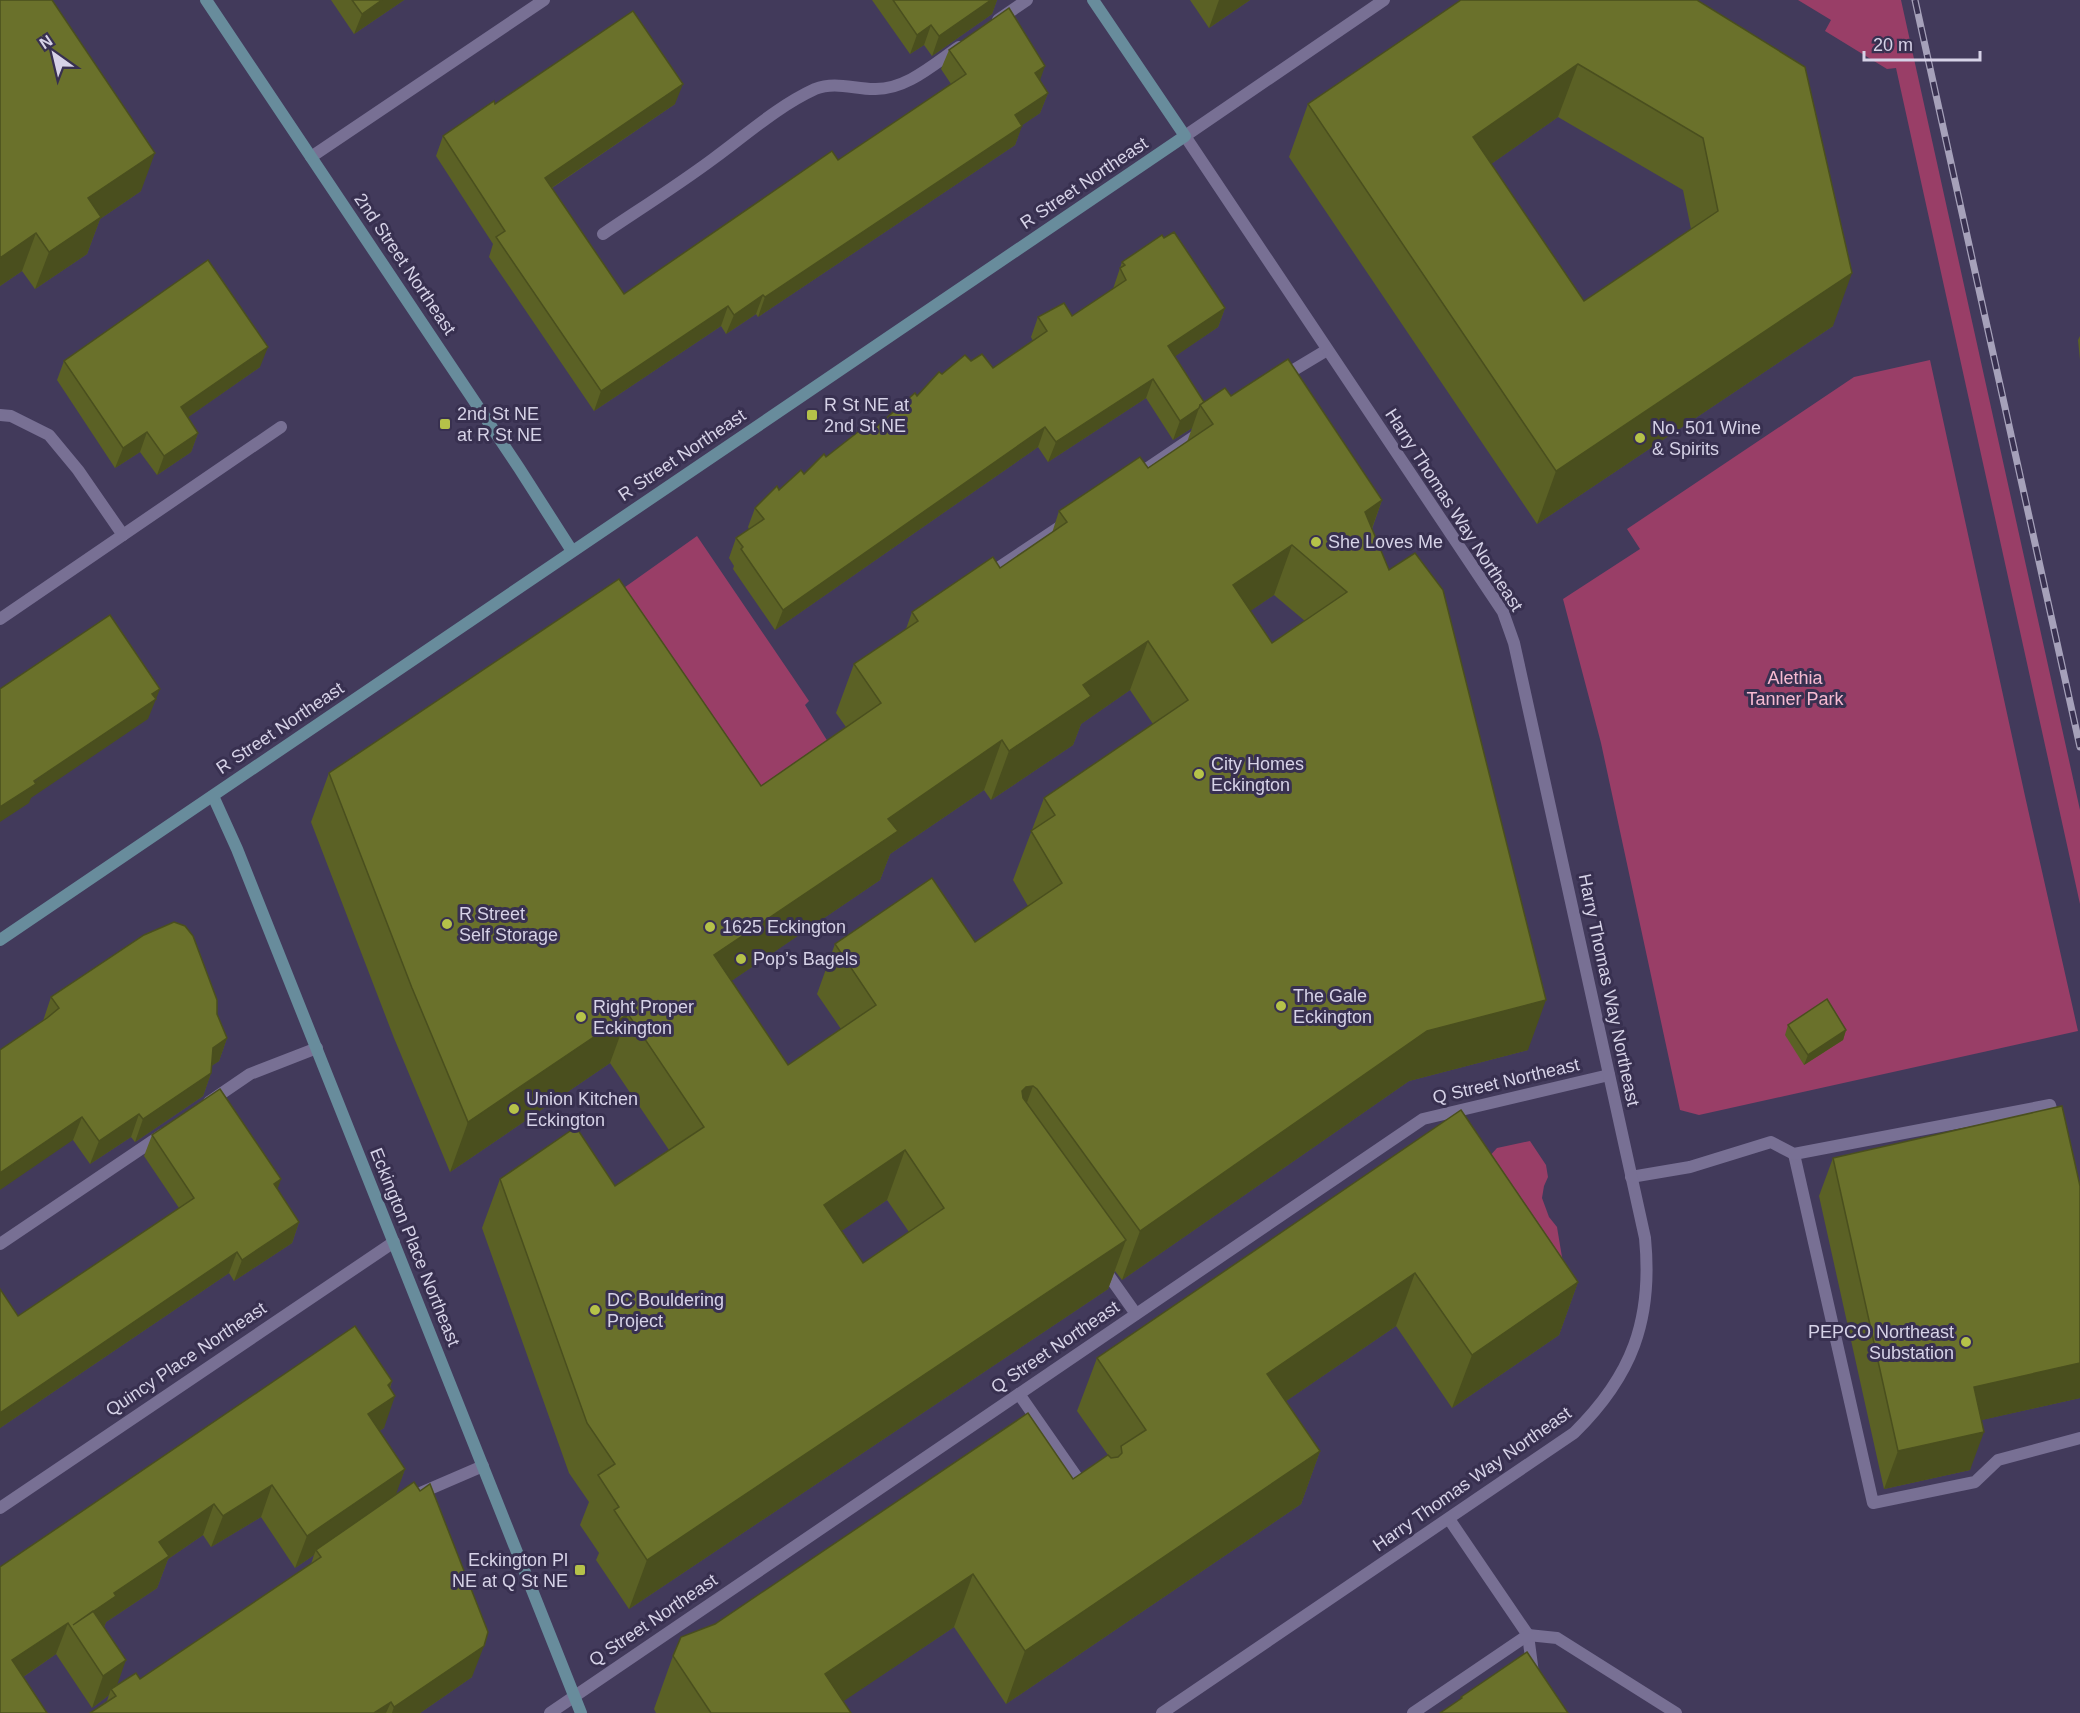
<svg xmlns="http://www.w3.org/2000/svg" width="2080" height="1713" viewBox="0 0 2080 1713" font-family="Arial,sans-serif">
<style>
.green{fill:#993e67}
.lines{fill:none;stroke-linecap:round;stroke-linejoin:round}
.lane{stroke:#787094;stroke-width:12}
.street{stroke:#787094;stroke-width:12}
.secondary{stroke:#688c9c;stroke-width:12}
.rail-casing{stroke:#a6a1ba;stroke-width:7}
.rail{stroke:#383050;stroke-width:4.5;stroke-dasharray:14;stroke-linecap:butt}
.wall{fill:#5b6125;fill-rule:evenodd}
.shaded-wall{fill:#4a4f1e}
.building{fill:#6a712b;stroke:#4a4f1e;stroke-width:1.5;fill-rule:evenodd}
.poi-dot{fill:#b5c249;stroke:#383050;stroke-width:2}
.labels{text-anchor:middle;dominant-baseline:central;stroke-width:6;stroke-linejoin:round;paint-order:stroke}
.street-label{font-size:18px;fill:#d6d2e7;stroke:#383050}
.poi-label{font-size:18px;fill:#d6d2e7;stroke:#383050;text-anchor:start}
.park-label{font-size:18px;fill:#f7bbd2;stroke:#383050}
</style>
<rect width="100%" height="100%" fill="#423a5b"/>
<g class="green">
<path d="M1798,0H1901L2080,810V904L1896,68L1887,69L1825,31L1831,20Z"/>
<path d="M1930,360L2025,796L2078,1031L1699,1115L1680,1110L1601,743L1563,599L1640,549L1627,529L1854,377Z"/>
<path d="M697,536L809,701L805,705L833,750L744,806L604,602Z"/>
<path d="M1530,1141L1546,1165L1548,1177L1544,1186L1542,1198L1549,1217L1557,1227L1565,1275L1487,1159L1497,1148Z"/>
</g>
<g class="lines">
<g class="lane">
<path d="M998,20L1027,0"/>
<path d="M603,234C640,209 678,185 713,159C746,135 778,106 815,89C835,81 854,89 874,89C906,90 934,64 959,47"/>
<path d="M1282,377L1327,350"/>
<path d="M0,415L11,416L49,435L78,470L123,535"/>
<path d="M1136,476L1201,432"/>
<path d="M986,576L1064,524"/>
<path d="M0,619L281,427"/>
<path d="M209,1102L250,1074L317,1048"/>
<path d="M1794,1154L1873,1503L1975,1482L1998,1460L2080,1438"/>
<path d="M1631,1177L1690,1167L1771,1142L1794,1154L2050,1105L2055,1123"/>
<path d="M0,1244L163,1134"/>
<path d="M1102,1266L1136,1314"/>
<path d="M1019,1394L1085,1489"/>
<path d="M418,1494L483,1466"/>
<path d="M1449,1519L1528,1635L1533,1673"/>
<path d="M1413,1713L1528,1635L1557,1638L1676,1713"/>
</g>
<g class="street">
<path d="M311,157L544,0"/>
<path d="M0,1508L394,1242"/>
<path d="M550,1713L1423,1119L1609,1075"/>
<path d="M1162,1713L1574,1433C1632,1376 1653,1320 1645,1238L1514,643L1503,612L1185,136L1384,0"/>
</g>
<g class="secondary">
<path d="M206,0L519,468L572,551"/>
<path d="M213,796L237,849L581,1713"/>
<path d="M0,940L1185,136L1093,0"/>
</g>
<defs>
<path id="rail" d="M1915,0L2080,747"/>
</defs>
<use href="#rail" class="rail-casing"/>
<use href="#rail" class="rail"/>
</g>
<g class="wall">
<path d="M0,0L141,191L100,219L87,254L35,289L22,271L0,286Z"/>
<path d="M331,0H404L354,34Z"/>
<path d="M872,0H997L992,14L932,56L924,45L910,54Z"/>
<path d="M1190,0H1250L1209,28Z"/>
<path d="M1697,0L1833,326L1537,524L1289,157L1308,104ZM1558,117L1683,190L1691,229L1584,301L1491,164Z"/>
<path d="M949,50L1040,80L1048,93L1040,113L1022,125L1015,145L758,317L756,314L726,334L721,326L594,411L489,257L493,244L436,156L443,136L495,104H675L552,188L624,294L838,160L951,84L941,69Z"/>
<path d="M1122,262L1225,308L1218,327L1175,356L1204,402L1231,396L1382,500L1372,529L1528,1050L1409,1081L1122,1280L1115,1271L1108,1289L629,1609L596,1560L599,1553L580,1525L589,1502L569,1473L482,1228L500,1179L615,1186L669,1150L610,1063L450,1172L394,1038L311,822L329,773L761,786L846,727L836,713L854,664L906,629L912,612L1000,568L1052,533L1059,511L1148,468L1187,442L1192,428L1173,440L1146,398L1048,462L1038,447L775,630L733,569L734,566L729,558L736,538L749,529L748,527L755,508L804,474L826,457L876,427L917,396L942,374L971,361L993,368L1033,341L1031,337L1038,317L1072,316L1113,289ZM1274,595L1305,621L1272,643L1250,611ZM1130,690L1153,724L1044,798L1013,880L1028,906L975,942L835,944L817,994L841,1029L788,1065L731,981L880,880L890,854L984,790L991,800L1073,745L1081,724ZM887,1200L909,1232L863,1263L841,1231Z"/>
<path d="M2080,336V360L2078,340Z"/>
<path d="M64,361L260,367L188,417L198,433L191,452L157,475L140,452L115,468L57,380Z"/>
<path d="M51,997L217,1014L227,1038L219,1061L211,1066V1073L203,1096L135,1142L131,1137L90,1164L73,1140L43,1021Z"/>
<path d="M1788,1025L1846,1030L1843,1040L1804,1065L1785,1035Z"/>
<path d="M1461,1110L1578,1282L1559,1335L1452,1408L1396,1326L1286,1401L1320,1451L1301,1504L1006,1704L954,1627L843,1701L851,1713H656L654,1709L673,1656L715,1624L1073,1479L1108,1455L1077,1411L1097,1358Z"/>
<path d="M152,1135L278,1190L299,1222L292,1243L234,1281L229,1273L0,1428V1289L18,1316L179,1208L144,1156Z"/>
<path d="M1833,1158L2080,1398L1981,1420L1970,1470L1884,1489L1819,1196Z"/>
<path d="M392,1381L390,1388L384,1428L379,1431L405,1469L395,1495L472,1677L420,1713H90L107,1701L109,1695L92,1708L56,1654L23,1677L0,1713V1567ZM261,1517L295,1568L314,1555L311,1564L140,1679L117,1686L104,1627L106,1622L157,1588L168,1559L203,1535L211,1547Z"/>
</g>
<g class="shaded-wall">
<path d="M382,0H404L354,34L362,14Z"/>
<path d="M991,0H997L992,14L932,56L939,36Z"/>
<path d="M1219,0H1250L1209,28Z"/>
<path d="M931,25L924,45L910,54L917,35Z"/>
<path d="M1578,64L1558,117L1454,190L1473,137Z"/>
<path d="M1045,66L1038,86L1035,73Z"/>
<path d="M683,84L675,104L538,197L545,178Z"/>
<path d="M1048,93L1040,113L1008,135L1015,115Z"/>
<path d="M1022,126L1015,145L758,317L765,297Z"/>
<path d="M155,153L141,191L100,219L87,254L35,289L49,252L88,198Z"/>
<path d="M36,233L22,271L0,286V258Z"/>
<path d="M1852,273L1833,326L1537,524L1556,471Z"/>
<path d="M763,295L756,314L726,334L734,315Z"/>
<path d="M728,306L721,326L594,411L601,391Z"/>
<path d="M1225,308L1218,327L1161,366L1168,346Z"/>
<path d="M268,347L260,367L174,427L181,407Z"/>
<path d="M1153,379L1146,398L1048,462L1056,442Z"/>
<path d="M1199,408L1192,428L1173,440L1180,421Z"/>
<path d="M1045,427L1038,447L775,630L783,610Z"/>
<path d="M147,432L140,452L115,468L123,448Z"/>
<path d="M198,433L191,452L157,475L164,456Z"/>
<path d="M1382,500L1364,550L1365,512Z"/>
<path d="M1292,545L1274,595L1215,635L1233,585Z"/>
<path d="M1148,641L1130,690L1081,724L1073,745L991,800L1009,751L1083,685Z"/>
<path d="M160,689L148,719L31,798L29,803L0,822V807Z"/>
<path d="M1002,740L984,790L890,854L880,880L696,1005L714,955L888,819Z"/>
<path d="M1546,1000L1528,1050L1409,1081L1122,1280L1140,1231L1427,1031Z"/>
<path d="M628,1014L610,1063L450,1172L468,1122Z"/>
<path d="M1846,1030L1843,1040L1804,1065L1808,1055Z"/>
<path d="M227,1038L219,1061L204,1071L213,1048Z"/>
<path d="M211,1073L203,1096L135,1142L143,1119Z"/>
<path d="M1033,1086L1015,1135L1022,1091L1026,1087Z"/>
<path d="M139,1114L131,1137L90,1164L99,1141Z"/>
<path d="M82,1117L73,1140L0,1190V1173Z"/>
<path d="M905,1150L887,1200L806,1255L824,1205Z"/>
<path d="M281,1179L274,1200V1184Z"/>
<path d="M299,1222L292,1243L234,1281L242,1260Z"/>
<path d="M1126,1240L1108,1289L629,1609L647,1560Z"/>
<path d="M237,1252L229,1273L0,1428V1413Z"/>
<path d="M1415,1273L1396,1326L1248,1427L1267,1374Z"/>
<path d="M1578,1282L1559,1335L1452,1408L1472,1355Z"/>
<path d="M2080,1363V1398L1960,1425L1974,1387Z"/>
<path d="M392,1381L384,1404L395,1396L384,1428L357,1446L368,1414L388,1385Z"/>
<path d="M1984,1432L1970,1470L1884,1489L1898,1451Z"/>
<path d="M1320,1451L1301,1504L1006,1704L1025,1651Z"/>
<path d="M405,1469L394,1500L316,1550L314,1555L295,1568L307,1536Z"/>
<path d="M272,1485L261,1517L211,1547L223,1516Z"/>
<path d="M214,1504L203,1535L168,1559L157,1588L106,1622L104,1627L71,1628L114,1593L159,1542Z"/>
<path d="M973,1574L954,1627L826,1713L825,1674Z"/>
<path d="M68,1623L56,1654L1,1692L12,1660Z"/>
<path d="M484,1646L472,1677L420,1713H392L394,1707Z"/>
<path d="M126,1660L115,1691L111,1689L109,1695L92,1708L103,1676Z"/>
<path d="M391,1702L386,1713H374Z"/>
</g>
<g class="building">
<path d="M0,0H52L155,153L88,198L101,217L49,252L36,233L0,258Z"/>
<path d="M352,0H382L362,14Z"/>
<path d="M893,0H991L939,36L931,25L917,35Z"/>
<path d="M1461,0H1697L1805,67L1852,273L1556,471L1308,104ZM1578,64L1703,138L1718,211L1584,301L1473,137Z"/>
<path d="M1009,8L1045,66L1035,73L1048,93L1015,115L1022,126L765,297L763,295L734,315L728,306L601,391L496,237L505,231L443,136L494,101L495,104L633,11L683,84L545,178L624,294L832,151L838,160L966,74L949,50Z"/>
<path d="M1174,232L1225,308L1168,346L1204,402L1200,405L1199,408L1180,421L1153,379L1056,442L1045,427L783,610L741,549L743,547L736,538L764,519L755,508L777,486L779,490L801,470L804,474L824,454L826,457L872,421L876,427L915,393L917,396L939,372L942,374L965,355L971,361L982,354L993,368L1047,331L1038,317L1064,303L1072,316L1126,280L1120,268L1125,265L1122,262L1162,235L1164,238Z"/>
<path d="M208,260L268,347L181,407L198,433L164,456L147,432L123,448L64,361Z"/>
<path d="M1288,359L1382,500L1365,512L1389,570L1415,553L1443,590L1546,1000L1427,1031L1140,1231L1037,1089L1033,1086L1026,1087L1022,1091L1023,1098L1126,1240L647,1560L614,1510L619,1507L598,1475L615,1464L587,1423L500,1179L576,1127L615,1186L704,1127L628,1014L468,1122L412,988L329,773L619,579L761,786L881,703L854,664L918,621L912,612L993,557L1000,568L1067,522L1059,511L1140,457L1148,468L1213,424L1200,405L1225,388L1231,396ZM1292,545L1347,592L1272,643L1233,585ZM1148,641L1188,700L1044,798L1055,815L1031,831L1062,883L975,942L932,878L835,944L876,1005L788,1065L714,955L898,831L888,819L1002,740L1009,751L1091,696L1083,685ZM905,1150L944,1208L863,1263L824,1205Z"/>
<path d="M110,615L160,689L152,694L156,699L34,781L36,784L0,807V689Z"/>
<path d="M174,922L185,926L193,936L217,1000V1014L227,1038L213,1048L211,1073L143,1119L139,1114L99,1141L82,1117L0,1173V1050L47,1018L59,1008L51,997L144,935Z"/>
<path d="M1827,999L1846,1030L1808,1055L1788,1025Z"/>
<path d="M220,1089L281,1179L274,1184L299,1222L242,1260L237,1252L0,1413V1289L18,1316L194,1198L152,1135Z"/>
<path d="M2062,1106L2080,1186V1363L1974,1387L1984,1432L1898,1451L1833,1158Z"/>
<path d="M1461,1110L1578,1282L1472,1355L1415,1273L1267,1374L1320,1451L1025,1651L973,1574L825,1674L851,1713H711L673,1656L681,1637L715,1624L1028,1413L1073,1479L1108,1455L1111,1458L1118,1457L1122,1453L1121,1446L1146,1430L1097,1358Z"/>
<path d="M355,1326L392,1381L388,1385L395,1396L368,1414L405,1469L307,1536L272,1485L223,1516L214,1504L159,1542L169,1556L114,1593L116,1596L73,1625L93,1611L126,1660L103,1676L68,1623L12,1660L47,1713H0V1567Z"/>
<path d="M414,1482L420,1491L430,1484L488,1632L484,1646L394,1707L391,1702L374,1713H90L116,1696L111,1689L136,1673L140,1679L321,1557L316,1550Z"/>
<path d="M1527,1652L1568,1713H1440L1462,1698L1461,1697Z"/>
</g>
<g class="poi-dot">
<rect x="806" y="409" width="12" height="12" rx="3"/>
<rect x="439" y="418" width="12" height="12" rx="3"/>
<circle cx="1640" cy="438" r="6"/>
<circle cx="1316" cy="542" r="6"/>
<circle cx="1199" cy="774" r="6"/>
<circle cx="447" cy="924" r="6"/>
<circle cx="710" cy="927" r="6"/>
<circle cx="741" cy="959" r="6"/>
<circle cx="1281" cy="1006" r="6"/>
<circle cx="581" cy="1017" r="6"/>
<circle cx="514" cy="1109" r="6"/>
<circle cx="595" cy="1310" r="6"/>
<circle cx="1966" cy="1342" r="6"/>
<rect x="574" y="1564" width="12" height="12" rx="3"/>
</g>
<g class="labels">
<g class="street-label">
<text transform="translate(1084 183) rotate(-34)">R Street Northeast</text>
<text transform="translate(405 264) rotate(56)">2nd Street Northeast</text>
<text transform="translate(682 455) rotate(-34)">R Street Northeast</text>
<text transform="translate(1454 510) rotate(57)">Harry Thomas Way Northeast</text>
<text transform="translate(280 728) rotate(-34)">R Street Northeast</text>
<text transform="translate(1609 990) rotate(78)">Harry Thomas Way Northeast</text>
<text transform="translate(1506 1081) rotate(-13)">Q Street Northeast</text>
<text transform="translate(415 1247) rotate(68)">Eckington Place Northeast</text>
<text transform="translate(1055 1347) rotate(-34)">Q Street Northeast</text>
<text transform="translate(186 1359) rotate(-34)">Quincy Place Northeast</text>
<text transform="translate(1472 1479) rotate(-35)">Harry Thomas Way Northeast</text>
<text transform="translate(653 1620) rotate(-34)">Q Street Northeast</text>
</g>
<g class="poi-label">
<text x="824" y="405">R St NE at<tspan x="824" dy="21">2nd St NE</tspan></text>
<text x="457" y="414">2nd St NE<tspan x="457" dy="21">at R St NE</tspan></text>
<text x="1652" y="428">No. 501 Wine<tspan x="1652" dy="21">&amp; Spirits</tspan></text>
<text x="1328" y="542">She Loves Me</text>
<text x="1211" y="764">City Homes<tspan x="1211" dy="21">Eckington</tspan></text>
<text x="459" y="914">R Street<tspan x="459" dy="21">Self Storage</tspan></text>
<text x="722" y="927">1625 Eckington</text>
<text x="753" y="959">Pop’s Bagels</text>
<text x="1293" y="996">The Gale<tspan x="1293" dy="21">Eckington</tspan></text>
<text x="593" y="1007">Right Proper<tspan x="593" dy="21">Eckington</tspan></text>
<text x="526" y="1099">Union Kitchen<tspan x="526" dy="21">Eckington</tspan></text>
<text x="607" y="1300">DC Bouldering<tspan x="607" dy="21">Project</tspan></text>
<text x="1954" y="1332" text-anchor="end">PEPCO Northeast<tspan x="1954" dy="21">Substation</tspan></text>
<text x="568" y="1560" text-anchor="end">Eckington Pl<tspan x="568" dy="21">NE at Q St NE</tspan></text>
</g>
<g class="park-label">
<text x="1795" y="678">Alethia<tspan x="1795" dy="21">Tanner Park</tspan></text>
</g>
</g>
<g transform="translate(54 54) rotate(326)" stroke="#383050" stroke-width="4.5" paint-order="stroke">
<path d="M0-4.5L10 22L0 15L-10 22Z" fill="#d6d2e7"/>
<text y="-9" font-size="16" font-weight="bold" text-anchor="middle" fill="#d6d2e7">N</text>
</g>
<path d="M1864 51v9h116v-9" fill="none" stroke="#d6d2e7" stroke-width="3"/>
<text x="1873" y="51" font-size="18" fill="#d6d2e7" stroke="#383050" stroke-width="4.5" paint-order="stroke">20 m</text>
</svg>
